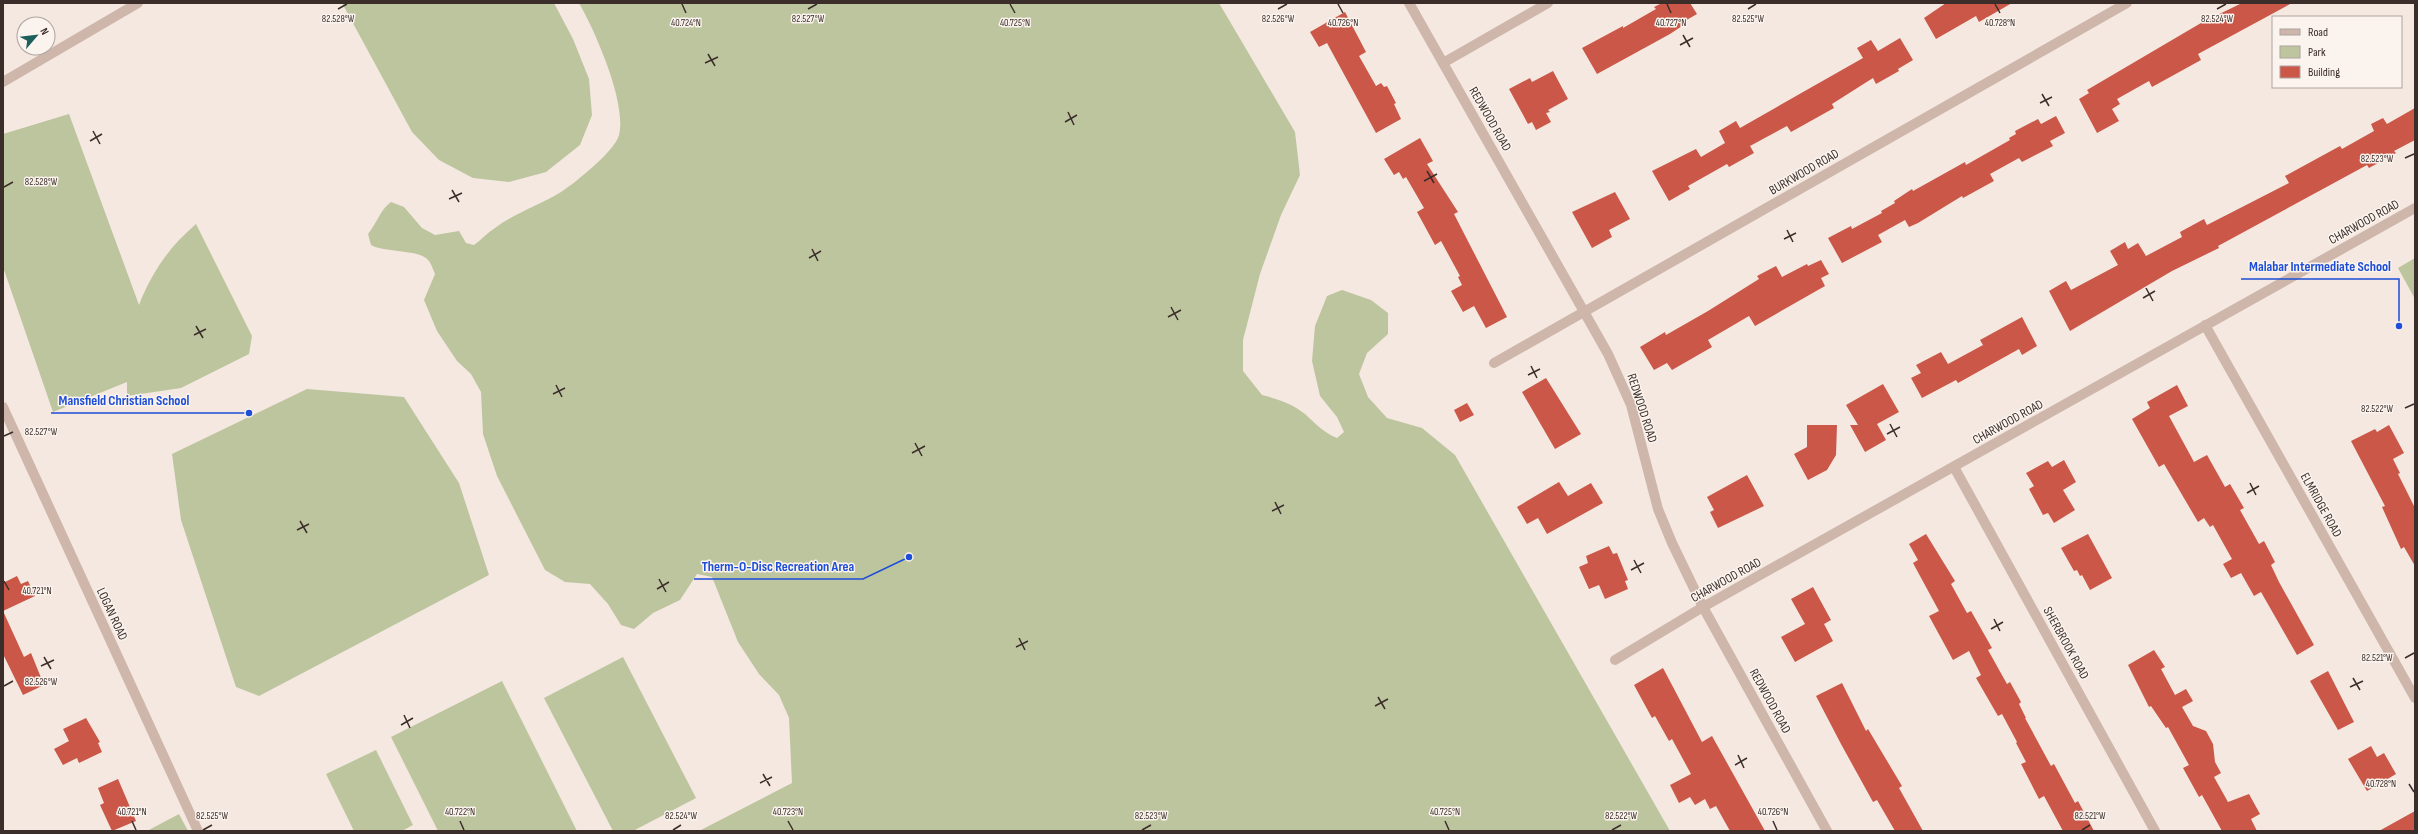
<svg xmlns="http://www.w3.org/2000/svg" width="2418" height="834" viewBox="0 0 2418 834" font-family="'Sofia Sans Condensed',sans-serif">
<style>
.green{fill:#bdc59f}
.building{fill:#cb5748}
.lines{fill:none;stroke-linecap:round;stroke-linejoin:round}
.minor{stroke:#ceb6ab;stroke-width:10}
.ticks{fill:none;stroke:#3b2e2a;stroke-width:1.5}
.labels{text-anchor:middle;dominant-baseline:central;stroke-width:3;stroke-linejoin:round;paint-order:stroke}
.street-label{font-size:13px;fill:#3b2e2a;stroke:#fbf3ed}
.ticks-label{font-size:10px;text-anchor:middle;fill:#3b2e2a;stroke:#fbf3ed;stroke-width:3;stroke-linejoin:round;paint-order:stroke}
.leader{fill:none;stroke:#1d4ed8;stroke-width:1.5}
.callout-dot{fill:#1d4ed8;stroke:#fbf3ed;stroke-width:1.5}
.callout-label{font-size:14px;text-anchor:middle;font-weight:bold;fill:#1d4ed8;stroke:#fbf3ed;stroke-width:3;stroke-linejoin:round;paint-order:stroke}
</style>
<rect width="100%" height="100%" fill="#f4e8e0"/>
<g class="green">
<path d="M342,3H554L573,39L589,79L592,115L580,145L546,172L509,182L473,178L439,160L412,132Z"/>
<path d="M579,3H1219L1295,132L1300,175L1281,215L1260,274L1243,340V371L1262,395C1278,399 1293,404 1305,414C1316,424 1324,433 1337,438L1344,432L1337,417L1320,396L1312,361L1315,326L1327,296L1342,290L1371,300L1388,313V334L1367,353L1359,374L1368,397L1387,418L1422,428L1455,455L1670,831H699L792,783L789,718L779,695L759,674L738,642L712,577L697,574L680,600L653,613L634,629L621,625L608,604L590,584L565,582L545,570L497,476L483,434L481,392L471,374L457,361L437,331L424,300L435,274C433,269 431,263 428,260C419,249 385,253 371,245L368,234C377,223 380,210 391,202L404,207L422,228L435,235L459,231L466,243L474,245C481,240 487,233 495,228C515,213 540,205 561,192C576,182 615,151 619,135C627,103 595,31 579,3Z"/>
<path d="M69,114L139,305C152,272 169,247 196,224L252,336L249,354L181,388L127,396V382L53,412L3,267V134Z"/>
<path d="M2415,258V299L2398,268Z"/>
<path d="M307,389L404,397L459,483L489,575L259,696L236,687L181,520L172,454Z"/>
<path d="M623,657L696,798L633,831H613L544,698Z"/>
<path d="M502,681L577,831H438L391,737Z"/>
<path d="M376,750L413,825L402,831H354L326,774Z"/>
<path d="M179,814L188,831H147Z"/>
</g>
<g class="building">
<path d="M1662,3H1690L1697,14L1683,22L1685,24L1670,34L1597,74L1582,48L1623,26V28L1656,9L1654,7Z"/>
<path d="M1946,3H2012L1979,22L1976,16L1936,39L1924,18Z"/>
<path d="M2242,3H2292L2198,54L2201,60L2152,87L2149,81L2117,99L2120,104L2112,109L2119,121L2097,133L2079,99L2089,93L2087,90L2201,23Z"/>
<path d="M1345,12L1366,52L1359,56L1376,86L1381,83L1384,87L1387,86L1396,103L1394,104L1401,119L1376,133L1327,43L1319,47L1310,32Z"/>
<path d="M1900,38L1913,60L1898,69L1899,71L1876,84L1873,78L1832,104L1834,108L1791,132L1787,126L1750,146L1754,153L1729,167L1727,164L1688,186L1690,189L1669,201L1652,171L1696,149L1701,157L1725,143L1719,131L1736,121L1740,128L1863,58L1857,48L1871,40L1878,51Z"/>
<path d="M1553,71L1568,99L1548,110L1550,112L1546,113L1551,122L1536,130L1532,122L1528,124L1509,89L1530,78L1532,82Z"/>
<path d="M2415,108V140L2394,151L2396,153L2369,168L2367,165L2218,246L2219,248L2172,271L2070,331L2049,291L2066,281L2071,290L2118,265L2110,251L2125,242L2128,249L2138,243L2146,256L2182,237L2180,232L2204,219L2207,225L2289,183L2285,176L2340,146L2342,149L2374,131L2371,124L2383,118L2387,124Z"/>
<path d="M2056,116L2065,133L2050,141L2053,146L2022,162L2019,158L1990,174L1994,181L1963,198L1962,196L1918,223L1909,227L1905,220L1878,235L1882,242L1842,263L1828,238L1851,226L1852,229L1882,213L1881,211L1895,203L1894,201L1912,189L1913,191L1965,162L1966,165L2010,140L2009,138L2016,134L2015,131L2038,119L2041,124Z"/>
<path d="M1420,138L1433,161L1427,164L1458,212L1454,214L1507,317L1486,328L1474,306L1463,312L1451,291L1462,285L1458,277L1460,276L1441,241L1435,245L1417,212L1424,208L1406,177L1403,179L1399,172L1394,175L1384,159Z"/>
<path d="M1615,192L1630,219L1609,230L1612,237L1592,248L1572,212Z"/>
<path d="M1821,260L1829,274L1821,278L1825,286L1755,326L1749,316L1708,340L1712,347L1672,370L1667,363L1654,370L1640,347L1665,332L1666,335L1708,311L1759,279L1757,276L1776,266L1782,277L1807,264L1808,266Z"/>
<path d="M2022,317L2037,346L2022,355L2019,349L1958,383L1956,380L1922,398L1911,378L1921,373L1916,365L1941,352L1948,364L1983,345L1980,340Z"/>
<path d="M1546,378L1581,434L1555,449L1522,392Z"/>
<path d="M1883,384L1899,412L1877,424L1886,440L1865,452L1850,425H1858L1846,405Z"/>
<path d="M2177,385L2188,406L2169,416L2194,462L2207,455L2225,487L2230,484L2244,508L2240,510L2259,544L2264,541L2275,562L2271,565L2279,582L2314,645L2297,655L2261,592L2254,596L2241,573L2231,578L2223,564L2232,559L2213,525L2210,527L2204,518L2198,522L2164,464L2159,467L2132,419L2150,408L2147,402Z"/>
<path d="M1467,403L1474,415L1460,422L1454,410Z"/>
<path d="M1807,425H1837L1836,455L1827,470L1808,480L1794,454L1807,447Z"/>
<path d="M2389,425L2404,453L2393,459L2400,473L2398,474L2415,508V566L2404,547L2401,549L2382,507L2385,506L2351,441L2375,429L2377,432Z"/>
<path d="M2064,460L2076,482L2063,490L2075,510L2054,523L2048,513L2043,515L2029,489L2034,486L2026,473L2048,461L2052,467Z"/>
<path d="M1747,475L1764,506L1718,528L1710,512L1714,510L1707,497Z"/>
<path d="M1559,482L1568,496L1591,483L1603,503L1547,534L1538,518L1527,524L1517,507Z"/>
<path d="M1926,534L1955,581L1951,584L1967,613L1971,611L1992,648L1988,650L2007,684L2010,682L2021,702L2019,704L2026,718H2025L2051,766L2054,764L2075,803L2078,801L2094,831H2063L2044,796L2039,799L2021,764L2026,762L2016,743L2017,742L2002,714L1998,716L1976,678L1981,675L1969,651L1953,660L1929,616L1939,611L1913,563L1918,560L1909,544Z"/>
<path d="M2088,534L2112,578L2090,590L2082,575L2080,576L2077,570L2074,571L2061,548Z"/>
<path d="M1609,546L1613,554L1617,553L1628,580L1625,581L1628,589L1605,599L1599,585L1589,589L1579,567L1588,563L1586,556Z"/>
<path d="M17,576L21,584L28,581L35,596L3,611V583Z"/>
<path d="M1813,587L1831,620L1824,624L1833,641L1795,662L1781,637L1805,624L1791,599Z"/>
<path d="M3,611L24,657L31,653L44,685L23,695L3,654Z"/>
<path d="M2154,650L2165,667L2161,669L2175,695L2186,689L2193,701L2182,707L2193,726L2206,731L2213,744L2215,762L2221,773L2214,777L2228,802L2249,794L2260,814L2251,819L2257,831H2222L2202,795L2199,797L2183,768L2189,765L2168,727L2166,728L2151,706L2149,707L2128,665Z"/>
<path d="M1663,668L1702,742L1712,736L1765,831H1730L1716,806L1710,809L1705,799L1695,805L1690,797L1679,803L1670,785L1691,774L1672,739L1669,741L1655,716L1652,718L1634,685Z"/>
<path d="M2328,671L2354,722L2338,730L2310,681Z"/>
<path d="M1842,683L1866,731L1868,729L1902,786L1899,788L1923,831H1895L1877,800L1873,802L1841,744L1816,696Z"/>
<path d="M86,718L100,742L98,743L102,752L79,763L77,758L63,765L54,749L69,741L63,729Z"/>
<path d="M2371,746L2377,757L2384,753L2396,774L2367,791L2348,759Z"/>
<path d="M118,779L136,821L112,831L100,805L104,803L98,788Z"/>
<path d="M2415,811V831H2379Z"/>
</g>
<g class="lines">
<g class="minor">
<path d="M1409,3L1608,354L1631,405L1658,509L1672,543L1703,607L1827,831"/>
<path d="M1443,63L1548,3"/>
<path d="M3,82L138,3"/>
<path d="M2205,325L2415,698"/>
<path d="M1494,363L2127,3"/>
<path d="M3,407L198,831"/>
<path d="M1954,467L2155,831"/>
<path d="M1615,660L1703,607L2415,208"/>
</g>
</g>
<path class="ticks" d="M682,4L686,13M1010,4L1015,13M1338,4L1343,13M1667,4L1671,13M1995,4L2000,13M338,9L347,4M808,9L817,4M1278,9L1287,4M1748,9L1756,4M2217,9L2226,4M1683,35L1690,47M1680,45L1693,38M708,54L715,66M705,63L718,57M2042,94L2049,106M2040,103L2052,97M1068,112L1074,125M1065,122L1077,115M93,131L100,144M90,141L102,134M2405,158L2414,154M1427,171L1434,183M1424,181L1437,174M4,187L13,182M452,190L459,202M449,199L462,193M1787,230L1793,242M1784,239L1796,233M812,249L818,261M809,258L821,251M2146,288L2153,301M2143,298L2155,291M1171,307L1178,320M1168,317L1181,310M196,326L203,338M194,335L206,329M1531,366L1537,378M1528,375L1540,369M556,385L562,397M553,394L565,388M2405,408L2414,404M1890,424L1897,437M1887,434L1900,427M4,436L13,432M915,443L922,456M912,453L925,446M2250,483L2256,495M2247,493L2259,486M1275,502L1281,514M1272,511L1284,505M300,521L307,533M297,530L309,524M1634,560L1641,573M1631,570L1644,563M659,579L666,592M4,581L9,590M657,589L669,582M1994,619L2000,631M1991,629L2003,622M1019,638L1025,650M1016,647L1028,641M44,657L51,669M2405,658L2414,653M41,666L54,660M2353,678L2360,690M4,686L13,681M2350,687L2363,681M1378,697L1385,709M1375,706L1388,699M404,715L410,728M401,725L413,718M1738,755L1744,768M1735,765L1747,758M763,774L770,786M760,783L772,777M2409,784L2414,792M132,821L136,830M460,821L464,830M788,821L793,830M1445,821L1449,830M1773,821L1777,830M203,830L212,825M673,830L681,825M1142,830L1151,825M1612,830L1621,825M2082,830L2090,825"/>
<g class="labels">
<g class="street-label">
<text transform="translate(1490 119) rotate(60)">REDWOOD ROAD</text>
<text transform="translate(1804 172) rotate(-30)">BURKWOOD ROAD</text>
<text transform="translate(2364 222) rotate(-29)">CHARWOOD ROAD</text>
<text transform="translate(1642 408) rotate(72)">REDWOOD ROAD</text>
<text transform="translate(2008 422) rotate(-29)">CHARWOOD ROAD</text>
<text transform="translate(2321 505) rotate(61)">ELMRIDGE ROAD</text>
<text transform="translate(1726 580) rotate(-29)">CHARWOOD ROAD</text>
<text transform="translate(112 614) rotate(65)">LOGAN ROAD</text>
<text transform="translate(2066 643) rotate(61)">SHERBROOK ROAD</text>
<text transform="translate(1770 701) rotate(61)">REDWOOD ROAD</text>
</g>
</g>
<g class="ticks-label">
<text x="338" y="22">82.528°W</text>
<text x="808" y="22">82.527°W</text>
<text x="1748" y="22">82.525°W</text>
<text x="2217" y="22">82.524°W</text>
<text x="1278" y="22">82.526°W</text>
<text x="686" y="26">40.724°N</text>
<text x="1015" y="26">40.725°N</text>
<text x="1343" y="26">40.726°N</text>
<text x="1671" y="26">40.727°N</text>
<text x="2000" y="26">40.728°N</text>
<text x="2377" y="162">82.523°W</text>
<text x="41" y="185">82.528°W</text>
<text x="2377" y="412">82.522°W</text>
<text x="41" y="435">82.527°W</text>
<text x="37" y="594">40.721°N</text>
<text x="2377" y="661">82.521°W</text>
<text x="41" y="685">82.526°W</text>
<text x="2381" y="787">40.728°N</text>
<text x="132" y="815">40.721°N</text>
<text x="460" y="815">40.722°N</text>
<text x="788" y="815">40.723°N</text>
<text x="1445" y="815">40.725°N</text>
<text x="1773" y="815">40.726°N</text>
<text x="212" y="819">82.525°W</text>
<text x="681" y="819">82.524°W</text>
<text x="1151" y="819">82.523°W</text>
<text x="1621" y="819">82.522°W</text>
<text x="2090" y="819">82.521°W</text>
</g>
<path class="leader" d="M2399 326L2399 279H2241M249 413L198 413H51M909 557L863 579H694"/>
<g class="callout-dot">
<circle cx="2399" cy="326" r="4"/>
<circle cx="249" cy="413" r="4"/>
<circle cx="909" cy="557" r="4"/>
</g>
<g class="callout-label">
<text x="2320" y="271">Malabar Intermediate School</text>
<text x="124" y="405">Mansfield Christian School</text>
<text x="778" y="571">Therm-O-Disc Recreation Area</text>
</g>
<rect width="2418" height="834" fill="none" stroke="#3b2e2a" stroke-width="8"/>
<rect x="2272" y="16" width="130" height="72" fill="#fbf3ed" stroke="#aea49f"/>
<rect x="2280" y="29" width="20" height="6" fill="#ceb6ab" stroke="#aea49f"/>
<text x="2308" y="36" font-size="12" fill="#3b2e2a">Road</text>
<rect x="2280" y="46" width="20" height="12" fill="#bdc59f" stroke="#aea49f"/>
<text x="2308" y="56" font-size="12" fill="#3b2e2a">Park</text>
<rect x="2280" y="66" width="20" height="12" fill="#cb5748" stroke="#aea49f"/>
<text x="2308" y="76" font-size="12" fill="#3b2e2a">Building</text>
<g transform="translate(36 36) rotate(62)"><circle r="19" fill="#fbf3ed" stroke="#aea49f"/>
<path d="M0-3L7 15L0 10L-7 15Z" fill="#1d5f5b"/>
<text y="-6" font-size="11" font-weight="bold" text-anchor="middle" fill="#3b2e2a">N</text>
</g>
</svg>
